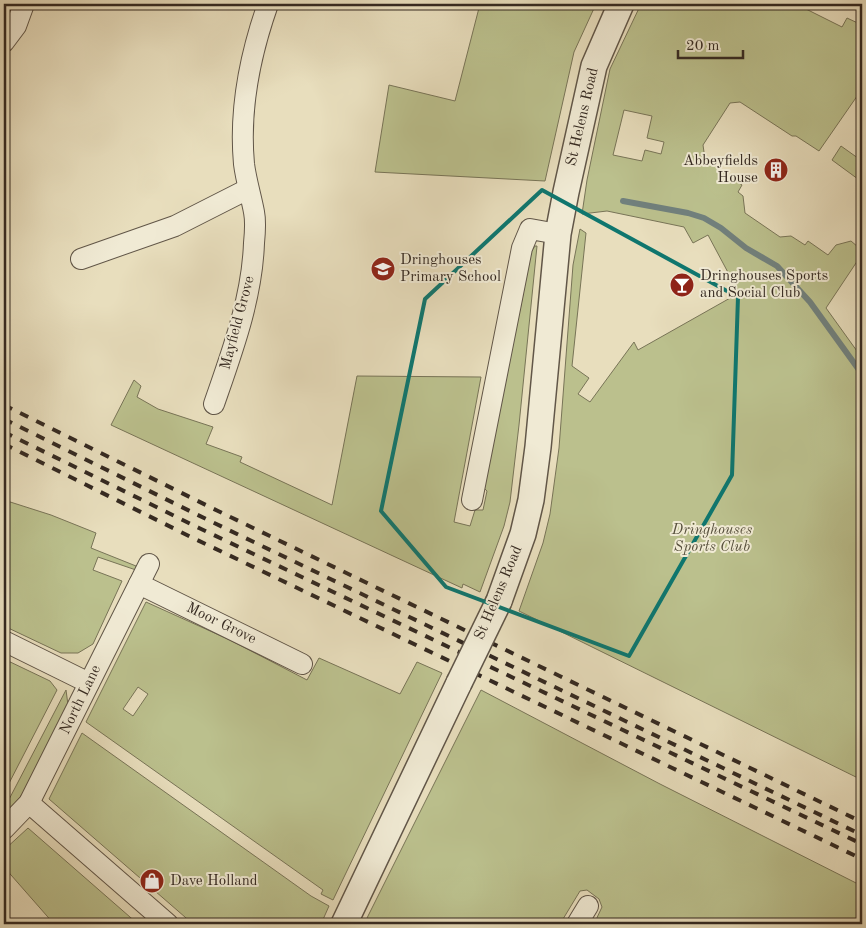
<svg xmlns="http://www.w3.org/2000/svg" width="866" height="928" viewBox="0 0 866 928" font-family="'Old Standard TT',serif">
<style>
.green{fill:#bbc08d;stroke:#787457;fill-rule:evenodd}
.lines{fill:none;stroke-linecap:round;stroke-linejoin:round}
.stream{stroke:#71807d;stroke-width:6}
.minor-casing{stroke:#615648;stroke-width:22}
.tertiary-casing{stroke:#615648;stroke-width:28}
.minor{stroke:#f0ead4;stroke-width:20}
.tertiary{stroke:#f0ead4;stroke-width:25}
.rail{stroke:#342921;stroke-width:4;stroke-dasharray:9 9;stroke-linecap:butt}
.tertiary-bridge-casing{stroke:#615648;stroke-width:28;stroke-linecap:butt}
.tertiary-bridge{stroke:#f0ead4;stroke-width:25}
.marked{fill:none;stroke:#0f766e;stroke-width:4;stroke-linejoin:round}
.labels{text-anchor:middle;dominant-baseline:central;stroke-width:4;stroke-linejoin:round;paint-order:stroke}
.street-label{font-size:15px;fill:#342921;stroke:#f0ead4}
.poi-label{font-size:15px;fill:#342921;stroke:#f0ead4;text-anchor:start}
.park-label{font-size:15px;font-style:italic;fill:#564f3c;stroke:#f0ead4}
</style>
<rect width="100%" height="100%" fill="#e8debd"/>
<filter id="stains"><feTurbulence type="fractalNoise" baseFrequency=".004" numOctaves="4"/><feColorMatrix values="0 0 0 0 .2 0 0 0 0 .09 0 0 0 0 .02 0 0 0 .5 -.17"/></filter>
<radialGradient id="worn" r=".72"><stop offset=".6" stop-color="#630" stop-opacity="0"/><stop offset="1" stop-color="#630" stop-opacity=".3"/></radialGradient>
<g class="green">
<path d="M480,4H596L574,52L545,181L375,172L389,85L455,101Z"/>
<path d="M641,4H801L800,6L842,27L847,18L862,25V89L819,151L796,136H792L740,102L730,103L703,145L705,159L742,185L738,192L743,196L745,213L780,237L791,236L805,245L808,241L828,255L836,245L851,241L858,247L862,242V254L826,308L862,358V780L519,611L543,543L550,514L559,448L573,265L580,229L586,233L572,366L589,378L578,394L590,402L634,342L638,350L739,293L708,235L693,243L684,227L607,211L582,214L587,180L610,69ZM624,110L652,116L647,138L664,142L661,154L645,150L642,161L613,155Z"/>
<path d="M841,146L862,161V182L832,160Z"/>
<path d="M535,246H537L519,425L510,502L504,526L480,592L463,584L462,588L111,425L134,380L141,386L137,397L158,409L213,427L206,444L242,457L240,462L332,505L357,376L481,377L454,522L470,526L475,510H483L487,491L483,487L510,344L520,310L531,252Z"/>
<path d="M4,500L51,515L96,533L91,548L136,566V570L98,557L93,570L122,581L93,644L78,653H61L4,626Z"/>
<path d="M146,602L230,640L307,680L319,658L400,694L417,662L442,673L333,900L321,894L323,890L86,722ZM138,687L148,694L133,716L123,709Z"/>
<path d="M4,659L50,681L57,690L4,793Z"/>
<path d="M66,690L68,705L29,786L7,813L4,809Z"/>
<path d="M481,690L660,784L862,886V924H594L602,907L599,899L587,890L580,891L560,924H364Z"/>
<path d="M82,733L311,896L329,906L321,924H193L49,799Z"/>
<path d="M28,828L138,924H54L4,867V850Z"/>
</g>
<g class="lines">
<path class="stream" d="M623,201L688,213L704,218L721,228L746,248L777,266L810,302L862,374"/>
<defs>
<g id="minor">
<path d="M4,42L16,26L24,4"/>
<path d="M81,259L175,226L248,189"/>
<path d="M214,404C232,352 252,299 254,243C255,233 256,222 254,212C251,196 246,180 244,164C239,110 250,55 268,4"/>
<path d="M472,500L522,248L530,229L558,234"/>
<path d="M139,584L302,664"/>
<path d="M4,641L89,683"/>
<path d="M29,803L168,924"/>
<path d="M4,829L29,803L149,564"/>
<path d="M577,924L588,906"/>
</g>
<g id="tertiary">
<path d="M499,601L523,534L531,500L538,447L558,234L566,192L594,66L621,4"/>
<path d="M344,924L459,683"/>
</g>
</defs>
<use href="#minor" class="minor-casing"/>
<use href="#tertiary" class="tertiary-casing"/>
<use href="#minor" class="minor"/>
<use href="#tertiary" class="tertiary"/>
<g class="rail">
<path d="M4,405L218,511L862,822"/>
<path d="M4,419L208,520L862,835"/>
<path d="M4,432L199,528L862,844"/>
<path d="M4,444L191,537L862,859"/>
</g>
<defs>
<path id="tertiary-bridge" d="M459,683L499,601"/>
</defs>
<use href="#tertiary-bridge" class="tertiary-bridge-casing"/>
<use href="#tertiary-bridge" class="tertiary-bridge"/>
</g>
<path class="marked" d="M542,190L738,297L732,475L629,656L446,587L381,511L425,299Z"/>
<defs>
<symbol id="building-disc" viewBox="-11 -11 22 22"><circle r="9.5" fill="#8f2418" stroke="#f0ead4"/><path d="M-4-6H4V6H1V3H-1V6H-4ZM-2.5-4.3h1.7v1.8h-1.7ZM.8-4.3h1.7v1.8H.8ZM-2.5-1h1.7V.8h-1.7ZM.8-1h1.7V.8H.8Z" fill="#fff"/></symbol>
<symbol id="school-disc" viewBox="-11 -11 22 22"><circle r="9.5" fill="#8f2418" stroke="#f0ead4"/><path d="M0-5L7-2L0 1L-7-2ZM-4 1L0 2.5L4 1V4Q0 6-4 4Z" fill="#fff"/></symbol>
<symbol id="bar-disc" viewBox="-11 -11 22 22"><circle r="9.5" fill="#8f2418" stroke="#f0ead4"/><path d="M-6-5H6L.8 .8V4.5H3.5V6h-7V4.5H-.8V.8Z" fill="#fff"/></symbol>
<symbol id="shop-disc" viewBox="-11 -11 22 22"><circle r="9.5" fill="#8f2418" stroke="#f0ead4"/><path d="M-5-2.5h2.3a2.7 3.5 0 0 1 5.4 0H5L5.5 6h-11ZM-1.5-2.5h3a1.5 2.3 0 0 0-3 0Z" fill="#fff"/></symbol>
</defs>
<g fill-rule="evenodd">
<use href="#building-disc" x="762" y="156" width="28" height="28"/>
<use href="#school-disc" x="369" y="255" width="28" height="28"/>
<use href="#bar-disc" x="668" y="271" width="28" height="28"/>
<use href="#shop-disc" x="138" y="867" width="28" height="28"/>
</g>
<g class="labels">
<g class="street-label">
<text transform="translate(583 117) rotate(-77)">St Helens Road</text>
<text transform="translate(238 323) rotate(-75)">Mayfield Grove</text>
<text transform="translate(499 593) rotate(-67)">St Helens Road</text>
<text transform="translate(221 624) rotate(26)">Moor Grove</text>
<text transform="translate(81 700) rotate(-64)">North Lane</text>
</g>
<g class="poi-label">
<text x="758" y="161" text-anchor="end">Abbeyfields<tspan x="758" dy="17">House</tspan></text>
<text x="400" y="260">Dringhouses<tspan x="400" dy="17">Primary School</tspan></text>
<text x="700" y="276">Dringhouses Sports<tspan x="700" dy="17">and Social Club</tspan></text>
<text x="170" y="881">Dave Holland</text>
</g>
<g class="park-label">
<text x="712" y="530">Dringhouses<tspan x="712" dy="17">Sports Club</tspan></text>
</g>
</g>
<rect width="866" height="928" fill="none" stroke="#e8debd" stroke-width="20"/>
<rect x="5" y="5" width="856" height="918" fill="none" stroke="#342921" stroke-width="2.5"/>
<rect x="10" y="10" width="846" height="908" fill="none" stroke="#342921"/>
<path d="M678 50v8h65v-8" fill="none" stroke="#342921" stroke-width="2.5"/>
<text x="686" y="50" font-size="15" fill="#342921" stroke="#f0ead4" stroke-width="4" paint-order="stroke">20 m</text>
<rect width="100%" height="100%" filter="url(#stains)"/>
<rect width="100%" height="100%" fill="url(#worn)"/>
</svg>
